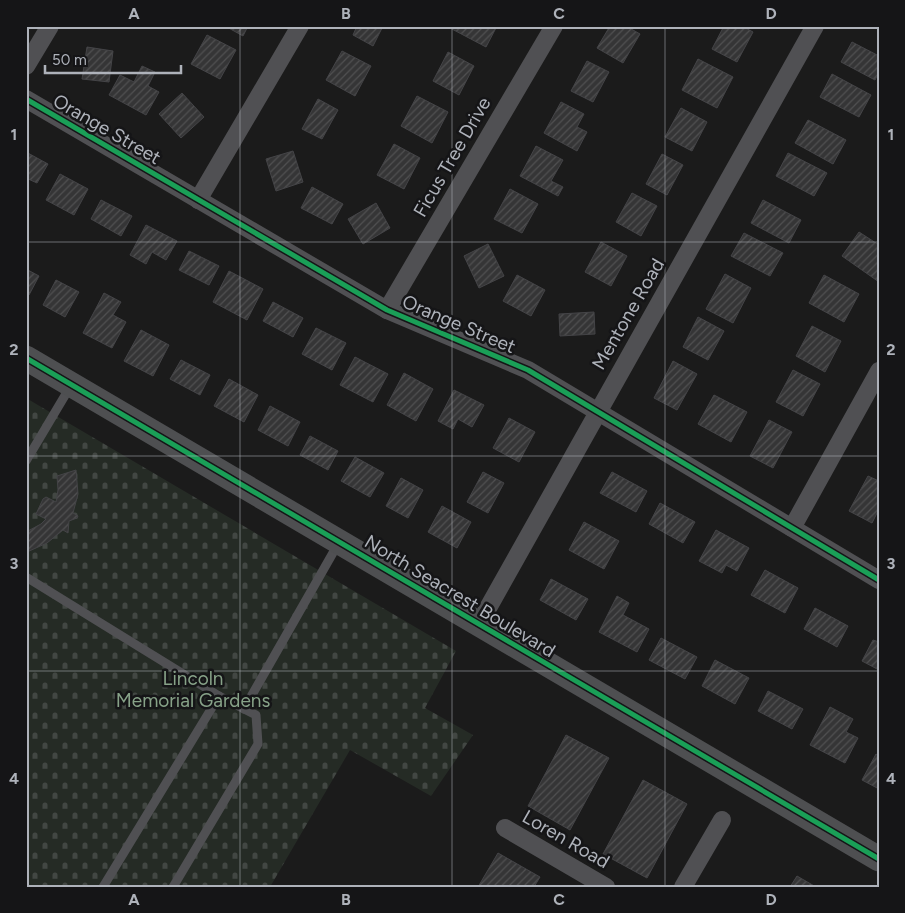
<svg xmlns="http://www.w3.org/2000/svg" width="905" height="913" viewBox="0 0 905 913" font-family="Figtree,sans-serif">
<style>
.cemetery{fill:url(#cemetery-stones)}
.building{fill:url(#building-hatch);stroke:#444447}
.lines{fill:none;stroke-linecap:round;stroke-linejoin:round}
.lane{stroke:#505053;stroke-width:9}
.street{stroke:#505053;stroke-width:18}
.secondary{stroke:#4e4f51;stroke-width:25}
.cycleway-casing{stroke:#151517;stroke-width:8}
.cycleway{stroke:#1a9f57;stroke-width:5}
.grid{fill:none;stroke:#aeb2ba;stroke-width:1;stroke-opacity:0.55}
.labels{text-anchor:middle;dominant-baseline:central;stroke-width:5;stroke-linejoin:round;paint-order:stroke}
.street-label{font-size:19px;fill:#aeb2ba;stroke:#151517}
.park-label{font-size:19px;fill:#87a288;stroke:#151517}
.neatline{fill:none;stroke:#aeb2ba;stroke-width:2}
.grid-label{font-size:16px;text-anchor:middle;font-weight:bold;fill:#aeb2ba}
</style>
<defs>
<pattern id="cemetery-stones" width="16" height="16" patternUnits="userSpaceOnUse" patternTransform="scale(1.25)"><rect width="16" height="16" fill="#252b25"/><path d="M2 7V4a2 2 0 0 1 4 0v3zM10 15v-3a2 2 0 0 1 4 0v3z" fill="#424743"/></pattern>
<pattern id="building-hatch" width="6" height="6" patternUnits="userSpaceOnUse" patternTransform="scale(1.25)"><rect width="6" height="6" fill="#353536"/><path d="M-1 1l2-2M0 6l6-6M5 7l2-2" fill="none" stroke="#505051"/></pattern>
</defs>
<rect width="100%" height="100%" fill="#1b1b1b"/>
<path class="cemetery" d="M26,398L456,651L425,708L473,735L431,796L350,750L270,887H26Z"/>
<g class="building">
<path d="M225,26H248L243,36Z"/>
<path d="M357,26H383L373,46L353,35Z"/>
<path d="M451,26H497L486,47L450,28Z"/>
<path d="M610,26H626L640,34L623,63L597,48Z"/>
<path d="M724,26H742L753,32L737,62L712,49Z"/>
<path d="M207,35L236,50L220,79L191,64Z"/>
<path d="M852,42L879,56V72L875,80L841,62Z"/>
<path d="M87,47L113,51L109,82L82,79Z"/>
<path d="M342,51L371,66L355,96L326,80Z"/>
<path d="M448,52L474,66L459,95L433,81Z"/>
<path d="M698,59L733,77L717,108L682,90Z"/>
<path d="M587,61L609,72L593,102L571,91Z"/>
<path d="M142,66L155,72L148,86L159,92L146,115L109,95L120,75L134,82Z"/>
<path d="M832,74L871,95L859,117L820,97Z"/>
<path d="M182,93L204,117L181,138L159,114Z"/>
<path d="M417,96L448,112L432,143L401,126Z"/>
<path d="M318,99L338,110L322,139L302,129Z"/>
<path d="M561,102L584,114L577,127L587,132L577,151L544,133Z"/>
<path d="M681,108L707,122L692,151L665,137Z"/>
<path d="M808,120L846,140L833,164L795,143Z"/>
<path d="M394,144L420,158L404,189L377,175Z"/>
<path d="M536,146L563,160L551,181L563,187L558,196L520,176Z"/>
<path d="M293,151L303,182L276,191L266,159Z"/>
<path d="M26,152L48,164L37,183L26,178Z"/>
<path d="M788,153L827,173L814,196L776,176Z"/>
<path d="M662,154L683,165L667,195L646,184Z"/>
<path d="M60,174L88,189L74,215L46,200Z"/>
<path d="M312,187L343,204L332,224L301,208Z"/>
<path d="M510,189L538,204L522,233L494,219Z"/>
<path d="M632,193L657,206L641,236L616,222Z"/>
<path d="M101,200L132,216L121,236L91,219Z"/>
<path d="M763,200L801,220L789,243L751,223Z"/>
<path d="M376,203L390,228L363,244L348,219Z"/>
<path d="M146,225L177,241L166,260L152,252L146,264L130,255Z"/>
<path d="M859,232L879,245V282L842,256Z"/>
<path d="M744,233L783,253L770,276L731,256Z"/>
<path d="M601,242L627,256L611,286L585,272Z"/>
<path d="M488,244L504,276L479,288L464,256Z"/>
<path d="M189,251L219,266L209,285L179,270Z"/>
<path d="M26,269L39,276L29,295L26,293Z"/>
<path d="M229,271L263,289L247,320L213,302Z"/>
<path d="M725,274L751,288L733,323L706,309Z"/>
<path d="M517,275L545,290L531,316L503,301Z"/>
<path d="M824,275L859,294L844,322L809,303Z"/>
<path d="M56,280L79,292L65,317L43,305Z"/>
<path d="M104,293L121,302L113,315L126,322L112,348L83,333Z"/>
<path d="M273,302L303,318L293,337L263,321Z"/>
<path d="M594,312L595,334L560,336L559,314Z"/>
<path d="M698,317L724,331L708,360L683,347Z"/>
<path d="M812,326L841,341L825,372L796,356Z"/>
<path d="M316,328L346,343L332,370L302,354Z"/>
<path d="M141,330L169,345L153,376L124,361Z"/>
<path d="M355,357L388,374L373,402L340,385Z"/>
<path d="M181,360L210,375L200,395L170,379Z"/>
<path d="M673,361L697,374L677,410L654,398Z"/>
<path d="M793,370L820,384L803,416L776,402Z"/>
<path d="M404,373L433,389L416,421L387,405Z"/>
<path d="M229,379L258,395L244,422L214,406Z"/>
<path d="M454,390L484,405L472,427L458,419L453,429L438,421Z"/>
<path d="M714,395L747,412L731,442L698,424Z"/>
<path d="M270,406L300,422L288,446L258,430Z"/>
<path d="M509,418L535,432L519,462L493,448Z"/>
<path d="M769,420L792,432L773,468L750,456Z"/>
<path d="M310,436L338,451L328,470L300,455Z"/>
<path d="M355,457L384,473L370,497L341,481Z"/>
<path d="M76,470L78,494L73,513L78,516L77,518L69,521L68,533L63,530L47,543L27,552L26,532L41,524L46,519L36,514L43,499L46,497L56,502L58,490L57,476Z"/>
<path d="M483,472L504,483L488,513L467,502Z"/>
<path d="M612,472L647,491L636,512L600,493Z"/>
<path d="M868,476L879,481V509L872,523L849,511Z"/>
<path d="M401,478L423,490L408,518L386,506Z"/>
<path d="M660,503L695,522L683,543L649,524Z"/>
<path d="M442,506L471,522L457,548L428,532Z"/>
<path d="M584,522L619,541L604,569L569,550Z"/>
<path d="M716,530L749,548L737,571L726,565L722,573L699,561Z"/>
<path d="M765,570L798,588L785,613L751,595Z"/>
<path d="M551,579L588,599L576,620L540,600Z"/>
<path d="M617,596L629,603L623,615L649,629L637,652L599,632Z"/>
<path d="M815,608L848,626L837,647L804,629Z"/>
<path d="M661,638L697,657L685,679L649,660Z"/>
<path d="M873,640L879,642V670L862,661Z"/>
<path d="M715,660L749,678L735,704L702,686Z"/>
<path d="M768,691L803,709L792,729L758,711Z"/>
<path d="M830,707L853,719L846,732L858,738L845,763L810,745Z"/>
<path d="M566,735L609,758L570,830L528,806Z"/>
<path d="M876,754L879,756V789L862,780Z"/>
<path d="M643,780L687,804L647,878L603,854Z"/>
<path d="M498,853L540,877L534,887H478Z"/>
<path d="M797,876L816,887H790Z"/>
</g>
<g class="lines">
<g class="lane">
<path d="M26,461L70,387"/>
<path d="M26,577L219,696"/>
<path d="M244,709L338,544"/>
<path d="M103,887L219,696L256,715L258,744L173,887"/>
</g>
<g class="street">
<path d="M26,66L50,26"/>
<path d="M26,99L387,310L528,370L879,580"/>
<path d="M198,200L300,26"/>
<path d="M387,310L554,26"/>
<path d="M792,528L879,371"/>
<path d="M479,624L815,26"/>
<path d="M505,828L606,887"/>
<path d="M683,887L722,820"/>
</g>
<path class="secondary" d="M26,358L879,859"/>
<defs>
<g id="cycleway">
<path d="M26,99L387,310L528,370L879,580"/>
<path d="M26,358L879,859"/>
</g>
</defs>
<use href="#cycleway" class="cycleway-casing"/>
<use href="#cycleway" class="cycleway"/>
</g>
<path class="grid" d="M240,26V887M452,26V887M665,26V887M26,242H879M26,456H879M26,671H879"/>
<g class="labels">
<g class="street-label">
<text transform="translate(107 129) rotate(30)">Orange Street</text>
<text transform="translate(452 157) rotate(-60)">Ficus Tree Drive</text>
<text transform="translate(628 314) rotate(-60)">Mentone Road</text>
<text transform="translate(459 324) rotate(23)">Orange Street</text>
<text transform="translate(460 596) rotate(31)">North Seacrest Boulevard</text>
<text transform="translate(566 839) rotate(30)">Loren Road</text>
</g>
<g class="park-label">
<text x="193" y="678">Lincoln<tspan x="193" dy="22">Memorial Gardens</tspan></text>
</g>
</g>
<rect width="905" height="913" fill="none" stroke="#151517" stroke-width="55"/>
<path d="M45 65v8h136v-8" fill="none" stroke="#aeb2ba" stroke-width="2.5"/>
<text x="52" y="65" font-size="15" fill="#aeb2ba" stroke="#151517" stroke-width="4" paint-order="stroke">50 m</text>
<rect x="28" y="28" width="850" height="858" class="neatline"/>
<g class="grid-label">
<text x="134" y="19">A</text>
<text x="346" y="19">B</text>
<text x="559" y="19">C</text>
<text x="771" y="19">D</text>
<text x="14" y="140">1</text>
<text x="891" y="140">1</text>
<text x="14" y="355">2</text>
<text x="891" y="355">2</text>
<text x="14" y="569">3</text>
<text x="891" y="569">3</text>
<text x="14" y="784">4</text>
<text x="891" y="784">4</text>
<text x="134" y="905">A</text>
<text x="346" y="905">B</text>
<text x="559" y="905">C</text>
<text x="771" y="905">D</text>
</g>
</svg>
